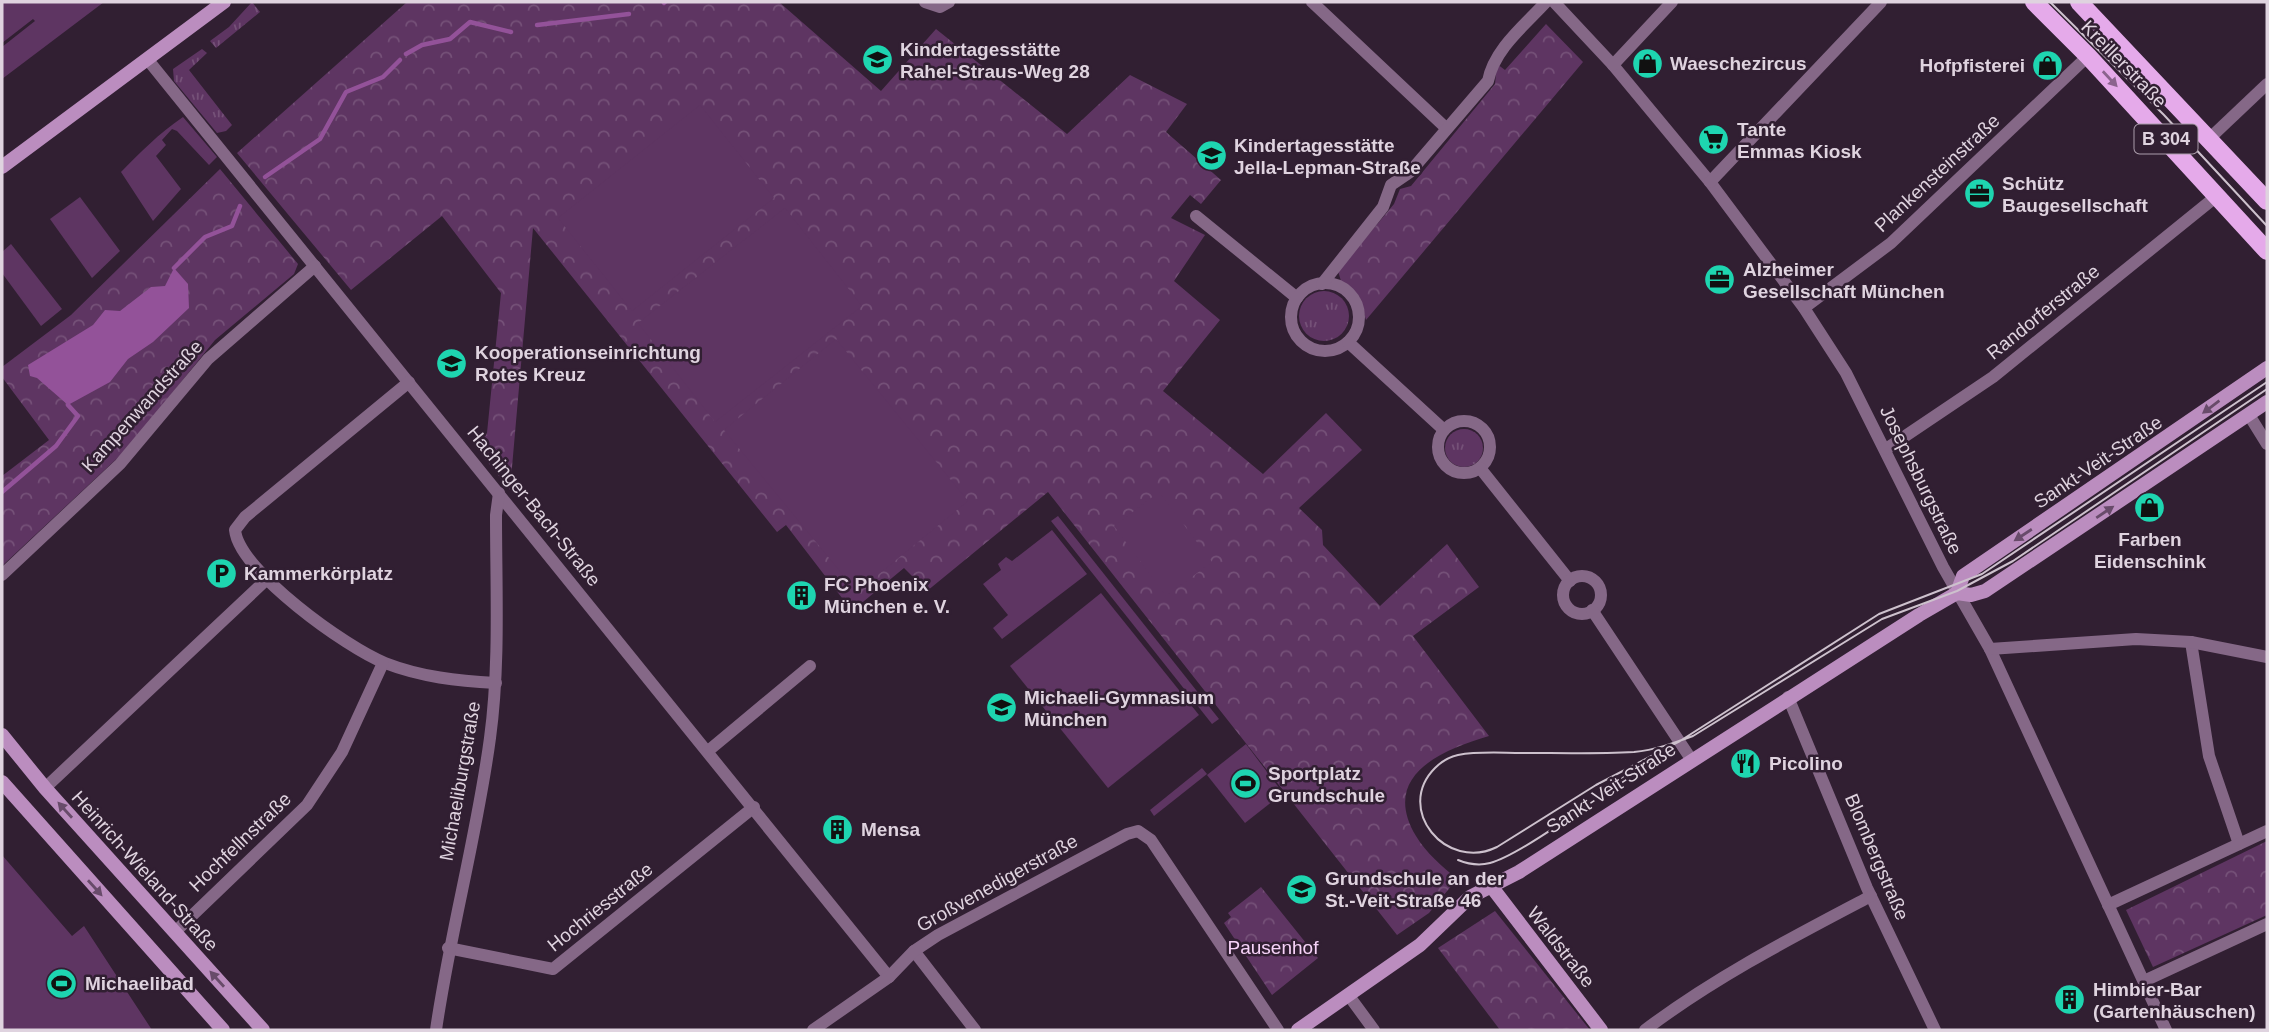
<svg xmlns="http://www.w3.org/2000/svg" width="2269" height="1032" viewBox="0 0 2269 1032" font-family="Arial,sans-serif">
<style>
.grass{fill:url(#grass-tufts)}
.park{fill:url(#park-crowns)}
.garden{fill:#5e3562}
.water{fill:#935299}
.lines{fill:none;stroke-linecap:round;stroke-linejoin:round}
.stream{stroke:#935299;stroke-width:4.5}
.street{stroke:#856887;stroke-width:12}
.secondary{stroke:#bb8dbf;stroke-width:14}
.primary{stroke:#e5aaea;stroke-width:18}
.tram{stroke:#cdc1cd;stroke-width:2}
.oneway{fill:#8b648e}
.oneway2{fill:#684b6a}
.labels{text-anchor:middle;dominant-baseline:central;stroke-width:5;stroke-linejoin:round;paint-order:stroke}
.shield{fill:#311f32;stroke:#ab9dab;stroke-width:2}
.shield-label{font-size:18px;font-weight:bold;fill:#dfd3df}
.poi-label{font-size:19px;font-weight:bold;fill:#dfd3df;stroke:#311f32;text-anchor:start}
.street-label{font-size:19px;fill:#dfd3df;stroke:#311f32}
.park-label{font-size:19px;fill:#f7d3f9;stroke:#311f32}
</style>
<defs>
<pattern id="grass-tufts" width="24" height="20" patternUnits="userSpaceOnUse" patternTransform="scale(1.75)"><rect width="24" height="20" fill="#5e3562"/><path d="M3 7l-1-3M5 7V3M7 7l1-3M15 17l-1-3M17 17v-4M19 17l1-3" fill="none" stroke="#755178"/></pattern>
<pattern id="park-crowns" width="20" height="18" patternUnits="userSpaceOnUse" patternTransform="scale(1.75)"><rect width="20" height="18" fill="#5e3562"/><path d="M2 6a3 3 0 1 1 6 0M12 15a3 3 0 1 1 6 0" fill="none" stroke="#755178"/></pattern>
</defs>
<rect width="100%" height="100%" fill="#311f32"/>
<g class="grass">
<path d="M252,2L260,12L216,48L210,41L229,27Z"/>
<path d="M202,49L207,53L189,70L232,125L226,131L217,133L174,81L173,69Z"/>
<circle cx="1324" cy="316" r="25"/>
<circle cx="1464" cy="448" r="19"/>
</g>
<g class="park">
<path d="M407,2H779L881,91L936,29L1067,134L1130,75L1187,104L1166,132L1221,180L1201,204L1190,195L1171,218L1205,235L1174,281L1220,320L1163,391L1263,474L1326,413L1362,450L1299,508L1322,530L1323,545L1380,606L1447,544L1479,587L1413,636L1489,736C1441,750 1380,776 1416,836C1426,853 1442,866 1457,879L1429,913L1397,935L1048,492L927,591L904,568L852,611L786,525L777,532L533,228L510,490L474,445L487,433L501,293L442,216L351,290L237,153Z"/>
<path d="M1546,24L1583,62L1366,320L1359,296L1341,281L1338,271L1394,204L1400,189L1411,186L1495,84L1497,64L1505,70Z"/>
<path d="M220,169L298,264L294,274L215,340L127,449L2,566V476L49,440L2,377V367L71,315Z"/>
<path d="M2267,841V915L2153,967L2126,910Z"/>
<path d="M1261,887L1318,958L1272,995L1224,923L1231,917L1228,913Z"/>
<path d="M1495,911L1590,1030H1500L1438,948Z"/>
</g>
<g class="garden">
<path d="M2,2H104L2,79V47L35,21L33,19L2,43Z"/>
<path d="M700,105L774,198L632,311L558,218Z"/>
<path d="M183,117L217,157L209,165L177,131L172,129L162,140L166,145L156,156L181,189L153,221L121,172C141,152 158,134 183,117Z"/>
<path d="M80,197L120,251L92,278L50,219Z"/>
<path d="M785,208L862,306L715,422L638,323Z"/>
<path d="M11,244L62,309L41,326L2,273V252Z"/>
<path d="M836,339L968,501L857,592L724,430Z"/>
<path d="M1159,492L1212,562L1166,596L1114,526Z"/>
<path d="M1058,516L1219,719L1212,724L1051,521Z"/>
<path d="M1052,530L1087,574L1002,639L993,628L1008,615L983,584L1001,570L998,564L1006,557L1012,561Z"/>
<path d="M1101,593L1199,715L1108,788L1010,666Z"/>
<path d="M1246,744L1283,793L1245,823L1207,775Z"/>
<path d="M1202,768L1207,774L1154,816L1150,810Z"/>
<path d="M2,855L72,936L84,926L152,1030H2Z"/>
</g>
<path class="water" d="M174,268L188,284L189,308L153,342L128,359L110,382L68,405L37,378L30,376L28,365L93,325L105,310L120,311L151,287L165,286Z"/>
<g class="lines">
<g class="stream">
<path d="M664,3L665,2"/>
<path d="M537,25L629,14"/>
<path d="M406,54L422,45L450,39L470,22L511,32"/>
<path d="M265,177L320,139L346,92L383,77L400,60"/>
<path d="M174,268L205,237L232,226L240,206"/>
<path d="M2,492L56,446L78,416L68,405"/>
</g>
<g class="street">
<path d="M925,2L940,7L949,2"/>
<path d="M1312,2L1446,128"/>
<path d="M1554,2L1613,65L1710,182L1804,308L1846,373L1943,567L1990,649L2166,1030"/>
<path d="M148,60L889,977"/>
<path d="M1613,65L1672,2"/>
<path d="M2210,138L2267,84"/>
<path d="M1710,182L1881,2"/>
<path d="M1196,216L1297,298"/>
<circle cx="1325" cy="317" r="34"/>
<path d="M1322,284L1383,207L1391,185L1410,172L1488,81C1494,49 1525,25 1546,2"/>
<path d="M1804,308L1891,243L2088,56"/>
<path d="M1348,342L1444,430"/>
<path d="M409,382L245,517L235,530C239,571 347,648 385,663C421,677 458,681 496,683"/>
<path d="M2249,415L2267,444"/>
<circle cx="1464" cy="447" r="26"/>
<path d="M1886,449L1993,377L2218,195"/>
<path d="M1480,468L1570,581"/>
<path d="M2,575L120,464L208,359L315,266"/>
<circle cx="1582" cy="595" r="19"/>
<path d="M1592,610L1691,759"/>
<path d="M2191,642L2209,756L2239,844"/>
<path d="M1990,649L2136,639L2191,642L2267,657"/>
<path d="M1788,697L1867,888L1935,1030"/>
<path d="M708,751L810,666"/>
<path d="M45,788L266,580"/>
<path d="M2108,905L2267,831"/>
<path d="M175,932L307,805L342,752L383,663"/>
<path d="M448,948L553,969L754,807"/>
<path d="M914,951L975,1030"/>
<path d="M2144,981L2267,924"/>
<path d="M1349,996L1374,1030"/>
<path d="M436,1030C450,932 477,836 490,738C500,664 496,589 496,515L499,493"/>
<path d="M813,1030L889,977L914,951L938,935L1127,834L1138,831L1151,840L1278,1030"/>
<path d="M1645,1030C1715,977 1793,937 1871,896"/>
</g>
<g class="secondary">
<path d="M2,167L224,2"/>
<path d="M1957,593L1963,576L2267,368"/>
<path d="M2,735L45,788L263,1030"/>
<path d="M2,782L223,1030"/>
<path d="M1491,886L1601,1030"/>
<path d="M1298,1030L1420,945L1470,897L1519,872L1919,615L1957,593L1971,595L1985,591L2267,402"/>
</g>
<g class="primary">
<path d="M2034,2L2088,56L2267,251"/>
<path d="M2079,2L2267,201"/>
</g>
<g class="tram">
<path d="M2050,2L2164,115L2267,226"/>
<path d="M2267,382L1982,574L1879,614L1680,741L1596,785L1497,847C1446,872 1394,809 1435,768C1441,762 1449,757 1458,755C1479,751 1501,753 1522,753C1559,753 1597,754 1634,752C1655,750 1674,743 1693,736L1882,619L1957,591L2013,561L2267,389"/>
<path d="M1458,860C1468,864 1479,866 1490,863C1520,855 1598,798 1624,777"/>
</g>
</g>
<defs><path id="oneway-solid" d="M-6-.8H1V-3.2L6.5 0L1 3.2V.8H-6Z" transform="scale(1.75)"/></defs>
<use class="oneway" href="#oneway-solid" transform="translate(2110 79) rotate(47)"/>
<g class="oneway2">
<use href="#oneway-solid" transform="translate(2211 407) rotate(143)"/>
<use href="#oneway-solid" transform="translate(2105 512) rotate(-34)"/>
<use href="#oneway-solid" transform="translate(2023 535) rotate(147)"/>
<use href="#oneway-solid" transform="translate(65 810) rotate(-132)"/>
<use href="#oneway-solid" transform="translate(95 888) rotate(48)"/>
<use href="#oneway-solid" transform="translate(217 979) rotate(-132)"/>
</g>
<defs>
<symbol id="school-disc" viewBox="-11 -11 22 22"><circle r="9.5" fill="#1ed5b0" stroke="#311f32"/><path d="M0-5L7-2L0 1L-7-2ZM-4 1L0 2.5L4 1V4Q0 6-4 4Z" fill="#111"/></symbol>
<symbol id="shop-disc" viewBox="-11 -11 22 22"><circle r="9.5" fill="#1ed5b0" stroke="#311f32"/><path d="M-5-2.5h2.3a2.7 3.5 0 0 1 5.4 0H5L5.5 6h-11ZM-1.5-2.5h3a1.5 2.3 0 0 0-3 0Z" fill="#111"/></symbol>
<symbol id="supermarket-disc" viewBox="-11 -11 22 22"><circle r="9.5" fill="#1ed5b0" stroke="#311f32"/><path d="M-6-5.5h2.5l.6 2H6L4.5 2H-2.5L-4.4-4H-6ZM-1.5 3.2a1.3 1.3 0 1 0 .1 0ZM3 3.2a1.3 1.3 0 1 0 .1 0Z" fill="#111"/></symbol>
<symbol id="office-disc" viewBox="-11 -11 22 22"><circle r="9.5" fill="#1ed5b0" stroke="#311f32"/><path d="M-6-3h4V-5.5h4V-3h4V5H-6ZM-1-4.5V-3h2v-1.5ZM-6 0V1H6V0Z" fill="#111"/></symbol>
<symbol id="parking-disc" viewBox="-11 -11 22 22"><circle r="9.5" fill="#1ed5b0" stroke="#311f32"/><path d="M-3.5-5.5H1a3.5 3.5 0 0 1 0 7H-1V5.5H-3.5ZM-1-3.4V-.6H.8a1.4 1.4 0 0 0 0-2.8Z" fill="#111"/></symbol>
<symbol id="building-disc" viewBox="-11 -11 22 22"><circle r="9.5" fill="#1ed5b0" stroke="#311f32"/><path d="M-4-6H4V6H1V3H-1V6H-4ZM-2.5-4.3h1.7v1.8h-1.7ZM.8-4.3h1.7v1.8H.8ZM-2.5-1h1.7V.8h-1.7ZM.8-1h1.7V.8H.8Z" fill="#111"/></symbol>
<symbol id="restaurant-disc" viewBox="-11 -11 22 22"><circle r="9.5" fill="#1ed5b0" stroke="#311f32"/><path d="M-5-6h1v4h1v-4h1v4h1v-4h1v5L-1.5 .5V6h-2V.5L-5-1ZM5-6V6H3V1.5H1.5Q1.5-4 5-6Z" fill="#111"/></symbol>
<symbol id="stadium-disc" viewBox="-11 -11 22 22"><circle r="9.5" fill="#1ed5b0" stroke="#311f32"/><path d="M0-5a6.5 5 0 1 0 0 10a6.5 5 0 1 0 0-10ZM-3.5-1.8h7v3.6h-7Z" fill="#111"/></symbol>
</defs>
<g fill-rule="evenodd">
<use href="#school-disc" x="860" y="42" width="35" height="35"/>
<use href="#shop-disc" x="1630" y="46" width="35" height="35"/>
<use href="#shop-disc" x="2030" y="48" width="35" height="35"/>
<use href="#supermarket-disc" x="1696" y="122" width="35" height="35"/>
<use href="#school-disc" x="1194" y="138" width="35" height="35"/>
<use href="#office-disc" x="1962" y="176" width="35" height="35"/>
<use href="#office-disc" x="1702" y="262" width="35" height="35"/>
<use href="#school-disc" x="434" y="346" width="35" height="35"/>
<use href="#shop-disc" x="2132" y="490" width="35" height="35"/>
<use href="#parking-disc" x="204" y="556" width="35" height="35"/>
<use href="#building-disc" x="784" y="578" width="35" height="35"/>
<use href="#school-disc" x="984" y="690" width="35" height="35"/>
<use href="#restaurant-disc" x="1728" y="746" width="35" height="35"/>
<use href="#stadium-disc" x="1228" y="766" width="35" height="35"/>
<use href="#building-disc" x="820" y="812" width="35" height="35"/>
<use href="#school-disc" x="1284" y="872" width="35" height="35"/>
<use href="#stadium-disc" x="44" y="966" width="35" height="35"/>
<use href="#building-disc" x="2052" y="982" width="35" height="35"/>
</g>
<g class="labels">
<rect class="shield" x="2134.5" y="124.5" width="63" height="29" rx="5"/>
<g class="shield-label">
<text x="2166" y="139">B 304</text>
</g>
<g class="poi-label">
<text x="900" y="49">Kindertagesstätte<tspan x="900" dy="22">Rahel-Straus-Weg 28</tspan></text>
<text x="1670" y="63">Waeschezircus</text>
<text x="2025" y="65" text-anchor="end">Hofpfisterei</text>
<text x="1737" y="129">Tante<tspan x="1737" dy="22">Emmas Kiosk</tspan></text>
<text x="1234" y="145">Kindertagesstätte<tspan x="1234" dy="22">Jella-Lepman-Straße</tspan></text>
<text x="2002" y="183">Schütz<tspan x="2002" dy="22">Baugesellschaft</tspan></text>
<text x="1743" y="269">Alzheimer<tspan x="1743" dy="22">Gesellschaft München</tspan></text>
<text x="475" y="352">Kooperationseinrichtung<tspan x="475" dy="22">Rotes Kreuz</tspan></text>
<text x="2150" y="539" text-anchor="middle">Farben<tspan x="2150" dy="22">Eidenschink</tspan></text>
<text x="244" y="573">Kammerkörplatz</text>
<text x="824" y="584">FC Phoenix<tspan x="824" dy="22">München e. V.</tspan></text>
<text x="1024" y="697">Michaeli-Gymnasium<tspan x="1024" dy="22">München</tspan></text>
<text x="1769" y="763">Picolino</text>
<text x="1268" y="773">Sportplatz<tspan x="1268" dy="22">Grundschule</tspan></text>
<text x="861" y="829">Mensa</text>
<text x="1325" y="878">Grundschule an der<tspan x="1325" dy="22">St.-Veit-Straße 46</tspan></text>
<text x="85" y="983">Michaelibad</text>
<text x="2093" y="989">Himbier-Bar<tspan x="2093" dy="22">(Gartenhäuschen)</tspan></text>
</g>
<g class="street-label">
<text transform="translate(2124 64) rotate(46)">Kreillerstraße</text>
<text transform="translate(1937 173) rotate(-43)">Plankensteinstraße</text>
<text transform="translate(2043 312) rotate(-39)">Randorferstraße</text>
<text transform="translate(142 406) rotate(-48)">Kampenwandstraße</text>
<text transform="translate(2098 462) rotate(-34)">Sankt-Veit-Straße</text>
<text transform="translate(1921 480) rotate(64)">Josephsburgstraße</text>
<text transform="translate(534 506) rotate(51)">Hachinger-Bach-Straße</text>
<text transform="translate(460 781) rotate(-80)">Michaeliburgstraße</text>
<text transform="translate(1611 788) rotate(-33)">Sankt-Veit-Straße</text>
<text transform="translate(240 842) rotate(-44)">Hochfellnstraße</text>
<text transform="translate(1877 857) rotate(67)">Blombergstraße</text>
<text transform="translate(145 871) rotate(48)">Heinrich-Wieland-Straße</text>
<text transform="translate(997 883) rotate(-29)">Großvenedigerstraße</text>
<text transform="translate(600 907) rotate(-39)">Hochriesstraße</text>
<text transform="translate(1561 947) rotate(52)">Waldstraße</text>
</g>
<g class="park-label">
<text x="1273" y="947">Pausenhof</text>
</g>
</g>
<rect width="2269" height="1032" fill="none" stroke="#dfd3df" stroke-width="7"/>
</svg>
